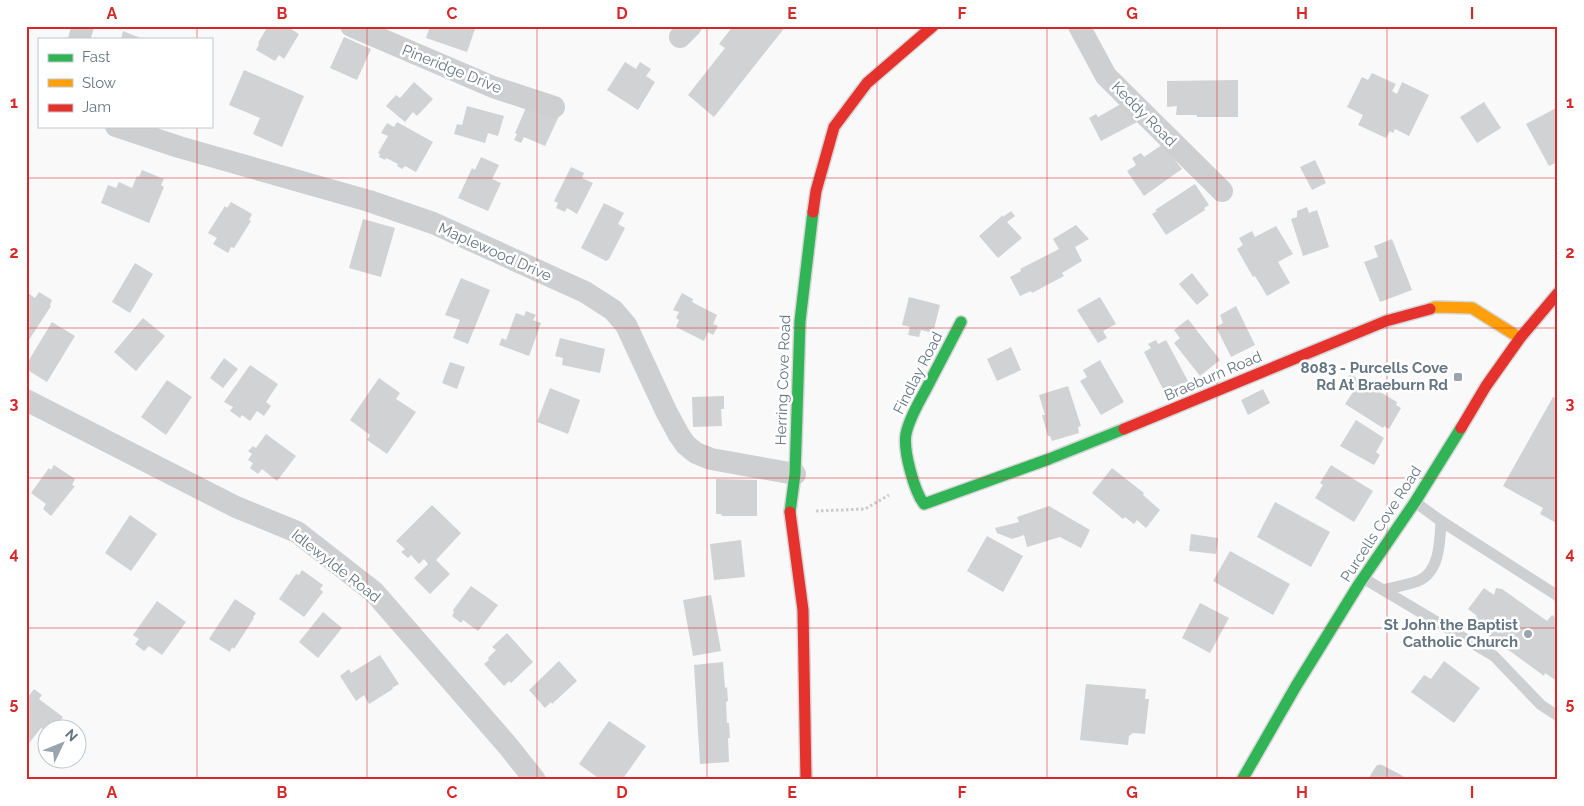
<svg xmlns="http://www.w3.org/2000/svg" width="1584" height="806" viewBox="0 0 1584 806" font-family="Raleway,sans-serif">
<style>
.building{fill:#d0d2d3}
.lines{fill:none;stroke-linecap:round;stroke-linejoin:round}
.fast-casing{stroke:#d5d6d7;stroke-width:14}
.slow-casing{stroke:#d5d6d7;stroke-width:14}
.jam-casing{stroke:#d5d6d7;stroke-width:14}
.path{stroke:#cbcccd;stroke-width:3;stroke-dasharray:2.5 2.5;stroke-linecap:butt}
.lane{stroke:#cecfd0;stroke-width:11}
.street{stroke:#cecfd0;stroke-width:22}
.fast{stroke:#30b455;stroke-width:11}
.slow{stroke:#ff9f0a;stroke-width:11}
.jam{stroke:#e5322d;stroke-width:11}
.grid{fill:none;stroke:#d62828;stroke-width:1;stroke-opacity:0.55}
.poi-dot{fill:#99a4ac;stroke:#fff;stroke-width:2}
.labels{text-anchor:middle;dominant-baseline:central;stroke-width:5;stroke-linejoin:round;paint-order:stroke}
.street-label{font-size:15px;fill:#657683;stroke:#fff}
.poi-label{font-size:15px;font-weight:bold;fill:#657683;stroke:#fff;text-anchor:end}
.neatline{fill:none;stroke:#d62828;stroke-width:2}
.grid-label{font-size:16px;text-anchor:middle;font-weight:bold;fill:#d62828}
</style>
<rect width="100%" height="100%" fill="#f9f9f9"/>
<g class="building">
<path d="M268,26H286L299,34L284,59L279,55L275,61L256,50L259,44L258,43Z"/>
<path d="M430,26H476L467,52L426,38Z"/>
<path d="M733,26H786L714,117L688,95L725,48L719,44Z"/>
<path d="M123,31L143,39H121Z"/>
<path d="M344,37L371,49L357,80L330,68Z"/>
<path d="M625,62L636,69L640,62L651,69L646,76L655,82L638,110L607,90Z"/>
<path d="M244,70L304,96L282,147L253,134L260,118L229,105Z"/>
<path d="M1372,73L1396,84L1392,91L1397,94L1402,82L1429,95L1409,136L1395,129L1393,133L1390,131L1386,138L1358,125L1363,115L1347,107L1362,77L1368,80Z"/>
<path d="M1238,80V117H1197V115H1176L1177,106L1167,107V81Z"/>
<path d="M414,82L433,99L417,116L413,112L405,122L386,106L396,95L400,98Z"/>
<path d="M1126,101L1137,122L1101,141L1089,118L1096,114L1098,117Z"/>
<path d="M1484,102L1501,128L1477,143L1460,117Z"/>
<path d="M528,103L559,116L545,146L524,137L521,143L514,140L517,134L515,133Z"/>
<path d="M467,106L504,116L498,136L488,133L485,143L454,134L457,124L462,125Z"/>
<path d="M1558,107V162L1549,166L1526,124Z"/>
<path d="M397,122L433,142L416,172L405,166L402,169L397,166L398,164L386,158L385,160L379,157L380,154L378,153L388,136L381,133L387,123L394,127Z"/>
<path d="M1166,142L1169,152L1182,169L1144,196L1127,171L1136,165L1132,158L1141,153L1144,157Z"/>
<path d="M481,157L499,165L492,179L501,183L488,211L458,198L472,168L475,170Z"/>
<path d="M1315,160L1326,183L1312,190L1300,167Z"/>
<path d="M571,167L584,173L582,178L593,183L577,214L567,208L565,212L556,208L558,203L554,201Z"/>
<path d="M142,170L164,179L161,185L164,187L149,223L101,203L108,185L116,188L119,182L132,188L137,176L139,177Z"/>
<path d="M1195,184L1209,205L1204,208L1205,210L1166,235L1152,214L1157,211L1155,210Z"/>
<path d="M231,202L252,214L249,220L251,221L234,248L231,247L228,253L213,244L217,238L208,233L225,206L227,208Z"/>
<path d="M604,203L624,213L618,224L625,228L609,259L606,261L581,248Z"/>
<path d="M1307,207L1309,213L1317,210L1329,247L1303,256L1291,219L1297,217V211Z"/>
<path d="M1011,211L1015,216L1007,222L1022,238L998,258L979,236L1003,215V217Z"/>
<path d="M363,219L395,228L381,277L349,268Z"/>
<path d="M1076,225L1089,239L1075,247L1082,261L1062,273L1064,276L1032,293L1031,291L1020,296L1010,277L1021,271L1020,269L1059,249L1053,239Z"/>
<path d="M1276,226L1293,254L1278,262L1290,283L1267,296L1255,276L1253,277L1237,249L1243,245L1239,238L1252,231L1255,237Z"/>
<path d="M1392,239L1412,290L1380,302L1364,262L1378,257L1374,246Z"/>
<path d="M135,263L153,274L130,313L112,302Z"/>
<path d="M1192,273L1209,295L1197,305L1179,284Z"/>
<path d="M461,278L490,290L468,344L453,338L460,320L445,315Z"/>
<path d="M39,292L52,300L50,305L51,306L29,340L26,338V295L28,293L35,298Z"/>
<path d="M682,293L693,299L692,302L717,315L713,324L718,326L713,335L708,332L704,341L676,327L679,320L676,318L679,312L673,310Z"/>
<path d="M909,297L940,305L933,333L921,330L919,337L908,335L910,327L902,325Z"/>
<path d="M1100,297L1116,324L1103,331L1107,338L1098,343L1077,310Z"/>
<path d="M1236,306L1255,345L1231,357L1216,327L1223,323L1220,315Z"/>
<path d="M526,311L536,315L533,320L541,323L529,356L499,345L502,338L506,340L516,313L524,316Z"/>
<path d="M143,318L165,336L136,371L114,352Z"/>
<path d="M1188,319L1220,360L1200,376L1174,343L1180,338L1174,330Z"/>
<path d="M52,322L75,336L47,382L26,369V365Z"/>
<path d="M560,338L605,349L600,373L562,365L563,358L555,356Z"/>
<path d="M1156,340L1158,344L1166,340L1188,381L1165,393L1144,352L1151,348L1148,344Z"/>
<path d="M1011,347L1021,370L997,381L987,359Z"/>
<path d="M224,358L238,369L223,388L210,378Z"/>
<path d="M1100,360L1124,402L1101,415L1080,381L1087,377L1083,370Z"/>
<path d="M450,362L465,367L457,389L442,383Z"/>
<path d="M250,365L278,384L266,402L271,406L264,416L257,411L250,421L242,415L240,418L230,411L233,407L224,402Z"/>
<path d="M1350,374L1397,402L1396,405L1401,408L1389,429L1384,426L1383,428L1345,404L1353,392L1343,386Z"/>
<path d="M379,378L400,393L396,399L416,412L387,454L367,440L370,435L350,420Z"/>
<path d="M167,380L192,397L166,435L141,417Z"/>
<path d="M1068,386L1081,426L1078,427L1079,433L1052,441L1050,436H1048L1042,415H1045L1039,395Z"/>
<path d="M550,388L580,400L568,434L537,422Z"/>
<path d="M1263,389L1270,403L1248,415L1241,400Z"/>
<path d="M724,396V409H721L722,426L693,427L692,397Z"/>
<path d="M1553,397L1558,399V524L1540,514L1543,508L1503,486Z"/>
<path d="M1356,420L1384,438L1376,452L1380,455L1374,465L1340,446Z"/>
<path d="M266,434L296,456L277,481L262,469L258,474L250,468L253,463L248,460L252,454L248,451L253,446L256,448Z"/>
<path d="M54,465L75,479L72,485L75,486L51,516L43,509L46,504L31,493L49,468L51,470Z"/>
<path d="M1331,465L1373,491L1354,522L1315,498L1323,485L1320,483Z"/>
<path d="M1112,468L1144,493L1143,495L1160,510L1146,528L1137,520L1134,524L1125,517L1123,519L1092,493Z"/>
<path d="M716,479L757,480V516H722L721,514H716Z"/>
<path d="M1275,502L1330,532L1311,567L1257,537Z"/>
<path d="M432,505L461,533L436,560L450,574L430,594L414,578L428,564L424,559L419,564L411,555L408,558L401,552L405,549L396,541Z"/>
<path d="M1049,506L1090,530L1081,548L1060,537L1027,547L1024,535L1012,539L997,533L995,528L1019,522L1017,517Z"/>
<path d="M130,515L157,534L131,571L105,553Z"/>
<path d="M1191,534L1218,538L1216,554L1189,551Z"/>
<path d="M987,536L1023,556L1003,592L967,571Z"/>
<path d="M741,540L745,577L714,580L710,544Z"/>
<path d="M1230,551L1290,584L1273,615L1213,581Z"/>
<path d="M302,570L323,585L320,589L323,592L304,617L279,599L296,574L299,575Z"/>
<path d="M471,586L498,605L478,631L463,620L461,623L452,616L454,612L453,610Z"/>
<path d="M1484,588L1494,595L1496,588L1502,589L1547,621L1552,615L1558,619V682L1545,673L1544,676L1473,624V619L1477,616L1468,609Z"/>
<path d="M711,595L721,651L693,656L683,600Z"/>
<path d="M235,599L256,613L253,617L254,618L234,649L232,647L230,652L209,639Z"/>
<path d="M157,601L186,622L162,655L149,646L144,651L135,644L139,639L133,635Z"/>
<path d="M1200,603L1229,618L1210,653L1182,638Z"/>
<path d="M323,612L342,628L318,658L299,642Z"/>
<path d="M507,633L533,662L511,683L509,681L504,686L484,664L489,660L488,658L496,650L492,647Z"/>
<path d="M380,655L399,684L392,688L393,689L369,704L364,695L356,701L340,676L349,669L351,673Z"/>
<path d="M559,661L577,681L552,704L551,702L545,708L529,690Z"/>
<path d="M1444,661L1480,688L1454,723L1411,692L1424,675L1431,679Z"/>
<path d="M723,662L725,688L727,687L728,701L726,702L727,723H729L730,738H728L729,762L700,764L694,665Z"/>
<path d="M1086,684L1146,689L1145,699H1149L1145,734L1133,733L1129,736L1128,745L1080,740Z"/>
<path d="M34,689L42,695L39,699L63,717L55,728H48V732L41,728L26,747V700Z"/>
<path d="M609,721L646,746L622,780H601L579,764Z"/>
</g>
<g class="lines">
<defs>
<g id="fast">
<path d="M961,322C949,345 937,368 925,391C918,404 909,419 906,434C903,450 914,491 924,504L1049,459L1124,429"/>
<path d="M790,512L795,474L800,321L813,212"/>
<path d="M1242,780L1296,686L1359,584L1415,502L1461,428"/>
</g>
<path id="slow" d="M1430,309L1435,307L1472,308L1520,338"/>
<g id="jam">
<path d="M813,212L816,191L834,127L867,83L933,26"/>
<path d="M1461,428L1486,386L1520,338L1558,293"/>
<path d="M1124,429L1386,321L1430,309"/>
<path d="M790,512L803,610L806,780"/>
</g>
</defs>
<use href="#fast" class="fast-casing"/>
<use href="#slow" class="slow-casing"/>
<use href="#jam" class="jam-casing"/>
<path class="path" d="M816,511L865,509L889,495"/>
<g class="lane">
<path d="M1415,502L1441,521L1558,596"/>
<path d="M1363,578L1494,656L1541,705L1558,716"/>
<path d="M1383,590C1395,587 1407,585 1418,581C1440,572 1440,541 1441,521"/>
<path d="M1374,780L1380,770L1399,780"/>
</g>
<g class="street">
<path d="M351,26L493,87L554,107"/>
<path d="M1079,26L1106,76L1222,191"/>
<path d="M680,37L691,26"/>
<path d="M79,39L83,26"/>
<path d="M116,126L179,147L369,201L433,223L585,292L613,310L626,325L666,411L679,435L686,445L696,453L711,459L795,474"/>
<path d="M26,400L236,507L297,532L374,592L508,746L535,780"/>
</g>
<use href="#fast" class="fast"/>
<use href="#slow" class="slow"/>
<use href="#jam" class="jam"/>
</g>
<path class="grid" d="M197,26V39M367,26V780M537,26V780M707,26V780M877,26V780M1047,26V780M1217,26V780M1387,26V780M197,126V780M26,178H1558M26,328H1558M26,478H1558M26,628H1558"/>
<g class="poi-dot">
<rect x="1453" y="372" width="10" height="10" rx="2.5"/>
<circle cx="1528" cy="634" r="5"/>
</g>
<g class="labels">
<g class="street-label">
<text transform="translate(452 69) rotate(22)">Pineridge Drive</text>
<text transform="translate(1144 114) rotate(45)">Keddy Road</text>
<text transform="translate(495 252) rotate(24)">Maplewood Drive</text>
<text transform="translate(918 373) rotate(-63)">Findlay Road</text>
<text transform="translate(1213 376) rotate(-23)">Braeburn Road</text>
<text transform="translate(783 380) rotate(-88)">Herring Cove Road</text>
<text transform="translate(1381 524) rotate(-57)">Purcells Cove Road</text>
<text transform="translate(336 566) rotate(38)">Idlewylde Road</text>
</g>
<g class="poi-label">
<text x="1448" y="368">8083 - Purcells Cove<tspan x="1448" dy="17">Rd At Braeburn Rd</tspan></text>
<text x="1518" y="625">St John the Baptist<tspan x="1518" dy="17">Catholic Church</tspan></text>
</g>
</g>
<rect width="1584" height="806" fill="none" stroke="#ffffff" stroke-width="55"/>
<rect x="38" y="38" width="175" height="90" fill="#ffffff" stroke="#c1c8cd"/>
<rect x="48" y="54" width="25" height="8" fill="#30b455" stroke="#c1c8cd"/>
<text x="82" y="62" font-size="15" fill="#657683">Fast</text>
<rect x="48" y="79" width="25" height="8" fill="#ff9f0a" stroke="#c1c8cd"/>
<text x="82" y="88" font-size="15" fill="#657683">Slow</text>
<rect x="48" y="104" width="25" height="8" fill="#e5322d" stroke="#c1c8cd"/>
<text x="82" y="112" font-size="15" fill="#657683">Jam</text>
<g transform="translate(62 744) rotate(47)"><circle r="24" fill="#ffffff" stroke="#c1c8cd"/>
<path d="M0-4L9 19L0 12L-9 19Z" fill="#99a4ac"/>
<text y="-8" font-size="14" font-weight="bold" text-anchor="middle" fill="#657683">N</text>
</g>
<rect x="28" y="28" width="1528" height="750" class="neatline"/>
<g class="grid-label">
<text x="112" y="19">A</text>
<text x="282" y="19">B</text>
<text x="452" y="19">C</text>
<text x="622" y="19">D</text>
<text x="792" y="19">E</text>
<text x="962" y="19">F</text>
<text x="1132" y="19">G</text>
<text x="1302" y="19">H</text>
<text x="1472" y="19">I</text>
<text x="14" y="108">1</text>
<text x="1570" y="108">1</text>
<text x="14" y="258">2</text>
<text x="1570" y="258">2</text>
<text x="14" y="409">3</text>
<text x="1570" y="409">3</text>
<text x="14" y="559">4</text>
<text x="1570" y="559">4</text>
<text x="14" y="709">5</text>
<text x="1570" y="709">5</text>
<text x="112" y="798">A</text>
<text x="282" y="798">B</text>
<text x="452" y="798">C</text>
<text x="622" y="798">D</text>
<text x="792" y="798">E</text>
<text x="962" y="798">F</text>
<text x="1132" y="798">G</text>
<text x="1302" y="798">H</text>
<text x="1472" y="798">I</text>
</g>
</svg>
